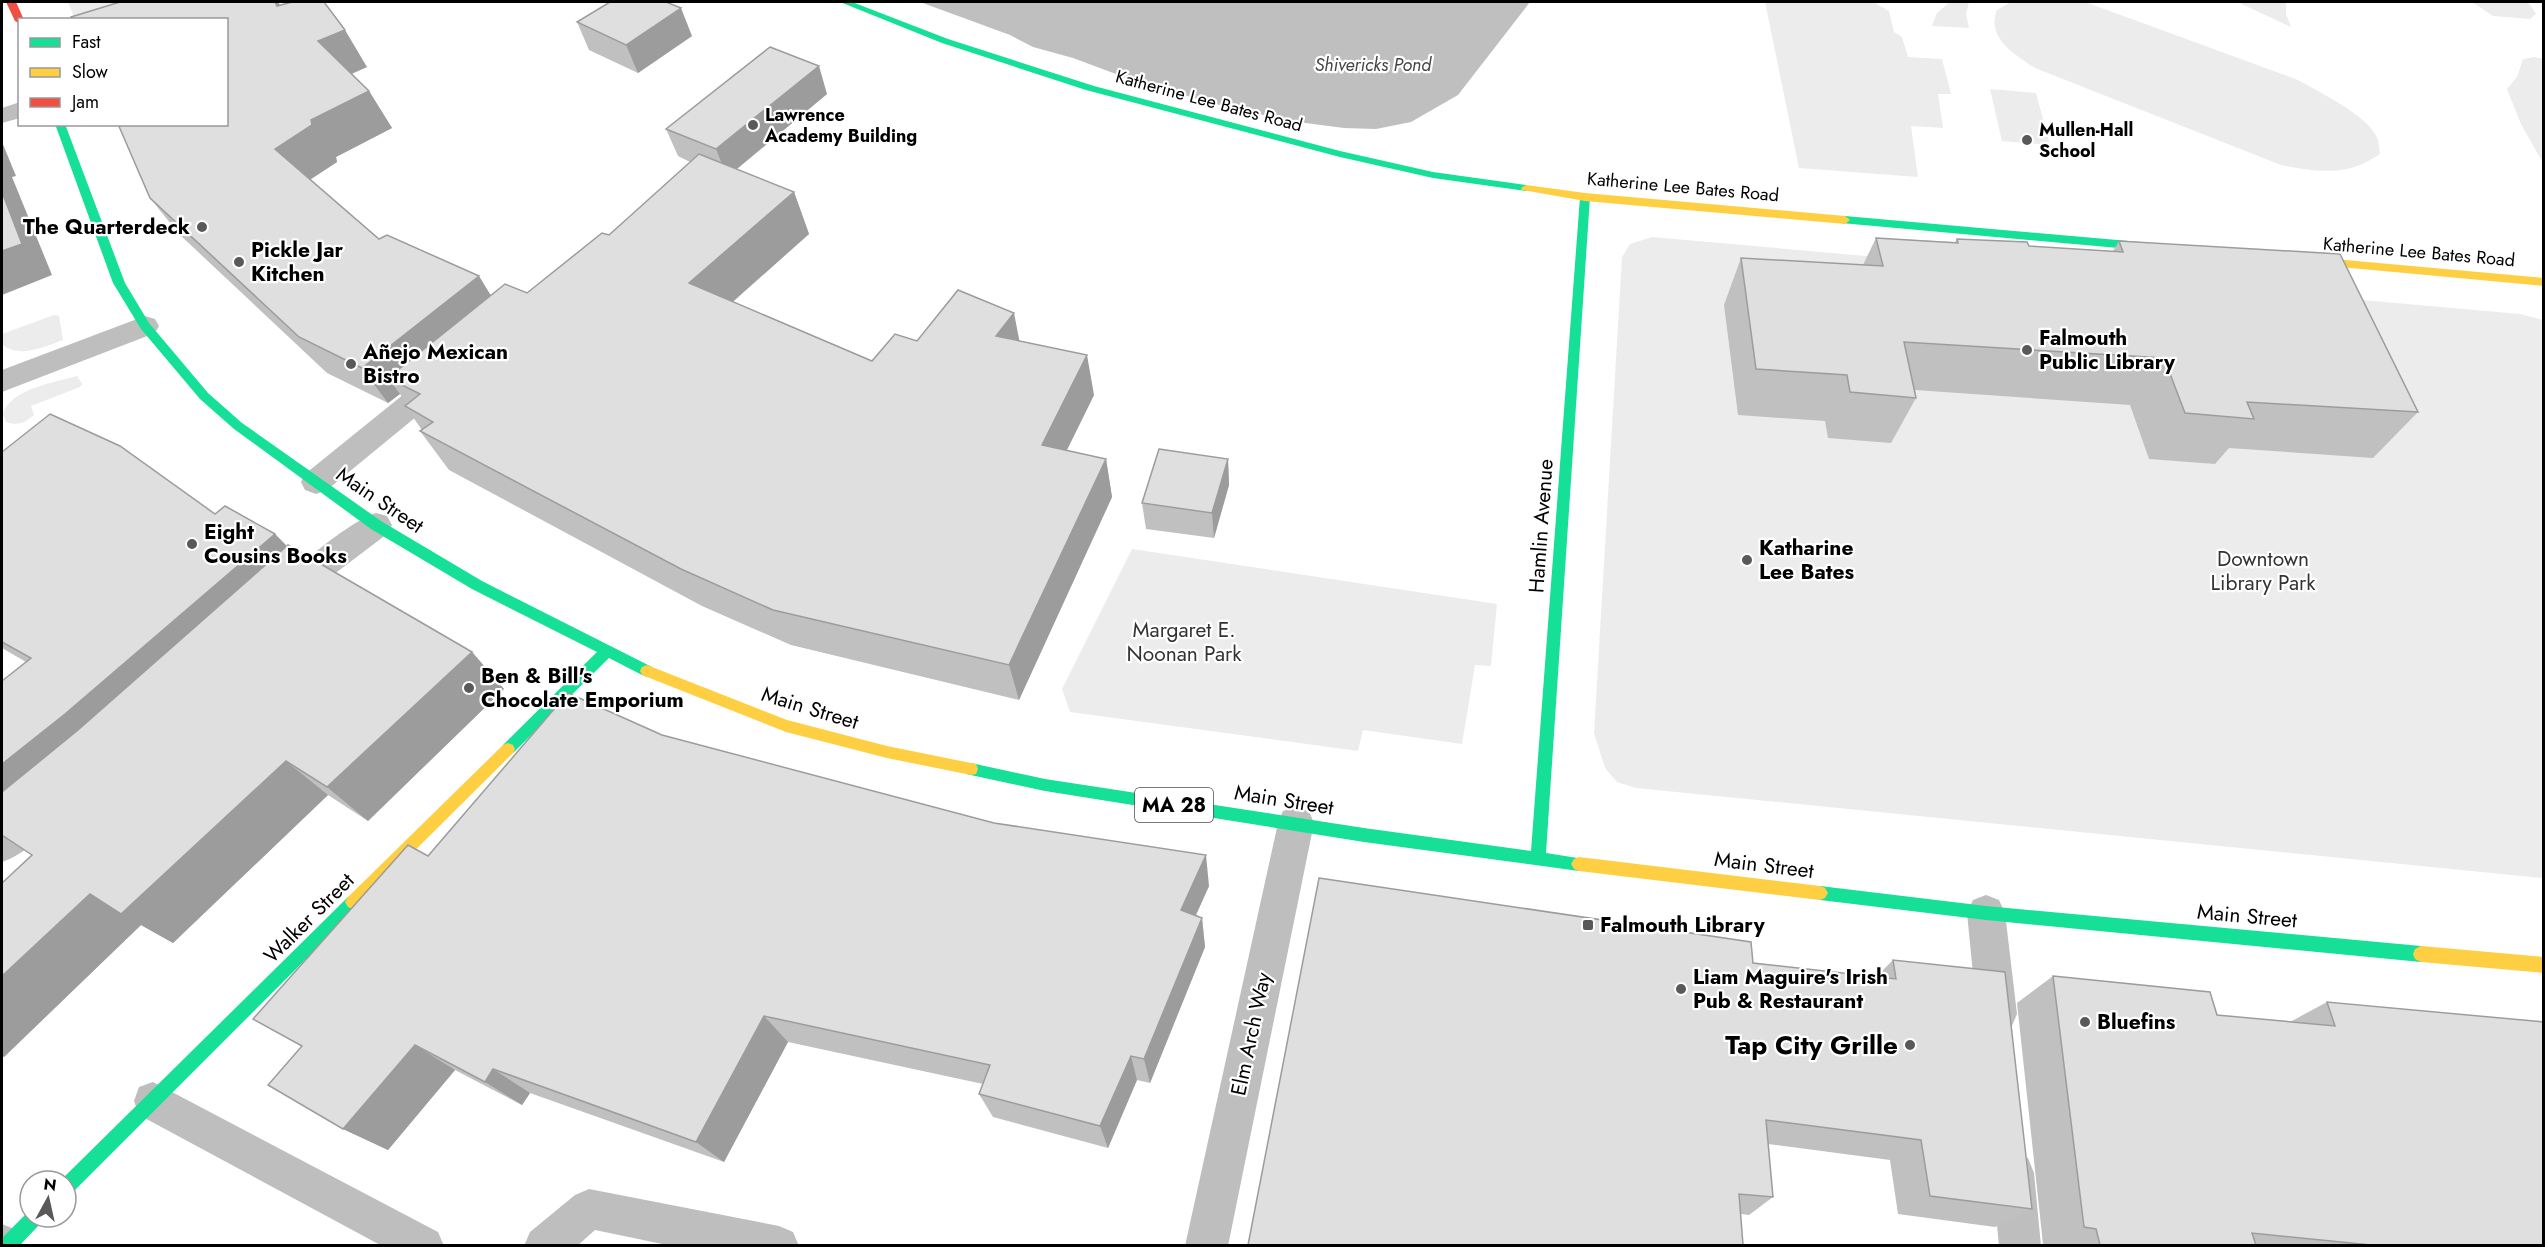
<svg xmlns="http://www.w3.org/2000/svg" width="2545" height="1247" viewBox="0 0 2545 1247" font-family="Jost,sans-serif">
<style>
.green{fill:#ececec}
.water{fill:#bfbfbf}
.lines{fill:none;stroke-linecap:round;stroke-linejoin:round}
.lane{fill:#bebebe;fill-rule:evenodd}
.street{fill:#bebebe;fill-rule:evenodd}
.fast{fill:#16e098;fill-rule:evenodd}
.slow{fill:#ffcf43;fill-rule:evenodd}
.jam{fill:#f24e42;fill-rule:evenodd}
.wall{fill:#c0c0c0}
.shaded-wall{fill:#9c9c9c}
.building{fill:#dfdfdf;stroke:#9c9c9c;stroke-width:1.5}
.poi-dot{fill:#595959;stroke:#fff;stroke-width:2}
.labels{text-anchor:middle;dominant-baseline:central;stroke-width:4.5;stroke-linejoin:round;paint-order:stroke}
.far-water-label{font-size:18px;font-style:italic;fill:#444;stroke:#fff}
.far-street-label{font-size:18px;fill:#000;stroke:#fff}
.far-poi-label{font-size:18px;font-weight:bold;fill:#000;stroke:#fff;text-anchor:start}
.shield{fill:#fff;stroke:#4c4c4c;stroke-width:1.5}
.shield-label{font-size:20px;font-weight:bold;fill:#000}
.poi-label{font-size:21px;font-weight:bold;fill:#000;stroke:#fff;text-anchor:start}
.street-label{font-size:21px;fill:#000;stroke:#fff}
.park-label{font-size:21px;fill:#333;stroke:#fff}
.near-poi-label{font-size:26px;font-weight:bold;fill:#000;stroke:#fff;text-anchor:end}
</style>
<rect width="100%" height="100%" fill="#fff"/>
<g class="green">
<path d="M68,2H138L74,17Z"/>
<path d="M1765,2H1873L1889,11L1894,32L1902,37L1908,57L1942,59L1951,94H1938L1943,128L1911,126L1918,177L1799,168Z"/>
<path d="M1950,2H1969L1966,14L1969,28L1932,26L1937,13Z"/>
<path d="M2011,2H2085L2298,80C2319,92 2370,116 2378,140C2379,144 2379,149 2380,154C2347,177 2319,172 2281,165L2035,68C2014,54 1986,38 1997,10Z"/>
<path d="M2237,2H2286V14L2291,27Z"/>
<path d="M2472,2H2528L2536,14L2530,19L2493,16Z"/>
<path d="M2534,57L2543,59V163L2521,124L2507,89L2517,77L2523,59Z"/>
<path d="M1990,89L2036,93L2050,145L2002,141Z"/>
<path d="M1652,237L2520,314L2543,320V878L1636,788L1617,782L1605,768L1594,733L1622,257L1630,244Z"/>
<path d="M54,315L59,316L63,340C45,347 17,359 2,344V334Z"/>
<path d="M77,376L82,384L80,387L31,406L34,415C25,423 17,426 6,422L3,413C13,388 53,383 77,376Z"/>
<path d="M1132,549L1497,604L1491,666L1475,665L1462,744L1363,730L1358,751L1070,712L1062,689Z"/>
</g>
<path class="water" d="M920,2H1530L1458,95L1411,122L1376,129L1344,128L1298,122L1238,110L1140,83L1073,58L1033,47L1010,35Z"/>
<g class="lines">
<g class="lane">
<path d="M20,102V118L2,123V108Z"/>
<path d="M153,1082L438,1232L444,1246H382L139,1115L134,1101L139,1087Z"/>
<path d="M589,1189L779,1226L793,1232L799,1246H672L595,1230L577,1246H524L530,1232L575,1195Z"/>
</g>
<g class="street">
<path d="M145,316L155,319L159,326L155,333L2,392V370Z"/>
<path d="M440,370L450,373L455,381L450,389L327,490L316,494L305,490L301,482L305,474L430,373Z"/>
<path d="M376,513L387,516L392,525L387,534L333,575L303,603L291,607L279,603L275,594C286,572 352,520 376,513Z"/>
<path d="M42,796L55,800L60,812C51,832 23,855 2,862V823L29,800Z"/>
<path d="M1296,807L1309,811L1314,823L1228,1246H1185L1278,823L1283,811Z"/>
<path d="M1986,895L1999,900L2005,913L2017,1014L2011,1028L1997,1033L1983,1028L1977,1014L1967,913L1973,900Z"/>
<path d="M2013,1152L2028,1158L2034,1173L2041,1246H1999L1992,1173L1998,1158Z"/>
<path d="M2,1224L17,1230L23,1246H2Z"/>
</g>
<g class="fast">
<path d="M840,2H852L948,39L1094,86L1340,151L1433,172L1526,185L1531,188L1526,191L1433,178L1340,157L1086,90L942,43Z"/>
<path d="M55,124H65L125,283L149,323L208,393L242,423L381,521L482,581L652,667L654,671L652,675L647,677L642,675L609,658L513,753L508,755L503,753L501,749L503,745L597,652L472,589L371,529L234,429L200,399L141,329L113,283Z"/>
<path d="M1585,193L1590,197L1546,853L1584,859L1587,864L1584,869L1579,871L1364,842L1045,791L966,774L964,769L966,764L971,763L1045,779L1364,828L1531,851L1580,197Z"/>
<path d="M1845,216L2163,244L2169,248L2163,252L1841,223V217Z"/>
<path d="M1820,886L1986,906L2421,946L2427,949L2429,954L2427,959L2421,962L1986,920L1820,900L1815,898L1812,893L1815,888Z"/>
<path d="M353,895L358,897L361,902L358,907L72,1193L66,1196V1181H60L348,897Z"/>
<path d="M30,1210V1217H44L41,1223L19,1246H2V1238Z"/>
</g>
<g class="slow">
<path d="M1526,185L1585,193L1845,216L1850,220L1845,224L1585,201L1522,190L1521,188Z"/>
<path d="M2301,256L2544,278V286L2297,263L2295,260Z"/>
<path d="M647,665L787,720L887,746L971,763L976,764L978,769L976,774L971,775L887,758L786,732L642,675L640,671L642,667Z"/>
<path d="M508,743L513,745L515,749L513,753L358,907L353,909L348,907L345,902L348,897L503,745Z"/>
<path d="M1579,857L1820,886L1825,888L1828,893L1825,898L1820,900L1579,871L1574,869L1571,864L1574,859Z"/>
<path d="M2421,946L2544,957V973L2421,962L2415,959L2413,954L2415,949Z"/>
</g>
<path class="jam" d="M6,2H16L24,20H20V24L15,21Z"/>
</g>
<g class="wall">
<path d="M120,2H278L280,5L367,67L352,74L369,91L392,128L336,157L337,162L310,180L379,239L491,295L527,293L609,235L690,162L678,156L666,129L827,94L737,169L794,192L809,234L732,302L872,361L917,341H1020L1094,395L1067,450L1106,459L1112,497L1019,700L791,645L702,606L449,470L420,431L422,430L405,406L407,404L400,394L388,403L327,373L179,234L150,198Z"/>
<path d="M577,22L692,36L638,73L589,50Z"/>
<path d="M1876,238L1955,242L1957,239L2029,246L2113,251L2119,241L2418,412L2373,458L2229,448L2215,464L2149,459L2130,405L1915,390L1916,398L1891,443L1828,438L1825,421L1738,415L1724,305L1741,258L1863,265Z"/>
<path d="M2,452L215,514L275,534L287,546L472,652L504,689L368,821L328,795L173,943L141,925L4,1057L32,855L26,662L2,648Z"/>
<path d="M1228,459L1229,485L1214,538L1146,529L1142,503Z"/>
<path d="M662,735L1209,886L1196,915L1202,918L1205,947L1150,1083L1137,1080L1108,1148L993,1117L979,1094L983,1084L788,1042L724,1162L530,1093L522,1105L455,1070L388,1150L343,1129L302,1046L428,856Z"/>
<path d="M1893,960L2032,1209L1995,1227L1898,1214L1890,1160L1768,1144L1773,1197L1749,1215L1741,1214L1248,1245L1753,963L1876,977Z"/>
<path d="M2053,976L2217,1015L2290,1022L2327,1002L2544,1245H2053L2043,1244L2017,1003Z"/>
</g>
<g class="shaded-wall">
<path d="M275,2H278L301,43Z"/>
<path d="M681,8L692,36L638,73L626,45Z"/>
<path d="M345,30L367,67L341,78L318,41Z"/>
<path d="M819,66L827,94L727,177L716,149Z"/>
<path d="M369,91L392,128L336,157L337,162L300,186L275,149L311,120Z"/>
<path d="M2,142L16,176L12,177L52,275L2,295Z"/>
<path d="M794,192L809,234L708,324L689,283Z"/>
<path d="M479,276L501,312L388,378L400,394L388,403L362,368Z"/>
<path d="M1014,313L1022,354L996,336Z"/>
<path d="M1087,355L1094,395L1050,484L1042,445Z"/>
<path d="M1106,459L1112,497L1019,700L1009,665Z"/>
<path d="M1228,459L1229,485L1214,538L1212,513Z"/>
<path d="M275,534L302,562L2,820V764Z"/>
<path d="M472,652L504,689L368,821L327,787Z"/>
<path d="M286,761L328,795L173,943L141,925L4,1057L2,1056V976L90,894Z"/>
<path d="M1206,855L1209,886L1185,939L1181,910Z"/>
<path d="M1202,918L1205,947L1150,1083L1144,1059Z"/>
<path d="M764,1016L788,1042L724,1162L696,1142Z"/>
<path d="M415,1045L455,1070L388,1150L343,1129Z"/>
<path d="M1131,1056L1137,1080L1108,1148L1100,1126Z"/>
<path d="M493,1069L530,1093L522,1105L485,1082Z"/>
</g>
<g class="building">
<path d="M120,2H275L277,6L292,2H324L345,30L318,41L369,91L311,120L312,125L275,149L379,239L387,235L479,276L362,368L299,337L150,198L118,124H226V20H73L71,17Z"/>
<path d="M610,2H666L681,8L626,45L577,22Z"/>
<path d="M770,47L819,66L716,149L666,129Z"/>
<path d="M699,154L794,192L689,283L872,361L895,334L917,341L958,290L1014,313L996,336L1087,355L1042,445L1106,459L1009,665L773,610L681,569L420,431L433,422L405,406L420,394L388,378L505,284L527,293L602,233L609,235Z"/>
<path d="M2,192L22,244L2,251Z"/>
<path d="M1876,238L1958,243L1957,239L2027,242L2029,246L2123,252L2119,241L2340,254L2418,412L2247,402L2254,419L2185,413L2164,358L1904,342L1916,398L1850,392L1847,375L1756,369L1741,258L1883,266Z"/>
<path d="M50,414L120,446L215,514L225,506L275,534L65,714L2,764V681L31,658L2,642V452Z"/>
<path d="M1159,449L1228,459L1212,513L1142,503Z"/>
<path d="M288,545L472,652L327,787L286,761L121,914L90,894L2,976V883L32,855L2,835V792L78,730Z"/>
<path d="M568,693L662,735L994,823L1206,855L1181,910L1202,918L1144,1059L1131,1056L1100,1126L979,1094L990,1065L764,1016L696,1142L493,1069L485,1082L415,1045L343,1129L268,1085L302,1046L253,1019L408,845L428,856Z"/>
<path d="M1319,878L1751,942L1753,963L1896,979L1893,960L2005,972L2032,1209L1930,1196L1921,1140L1766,1120L1773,1197L1739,1194L1743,1245H1248Z"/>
<path d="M2053,976L2210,992L2217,1015L2335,1026L2327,1002L2544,1022V1245H2371L2252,1233L2256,1245H2100L2096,1229L2084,1227Z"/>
</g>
<g class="poi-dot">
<circle cx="753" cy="125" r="6"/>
<circle cx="2027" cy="140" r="6"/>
<circle cx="202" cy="227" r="6"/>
<circle cx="239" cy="262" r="6"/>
<circle cx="2027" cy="350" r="6"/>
<circle cx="351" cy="364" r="6"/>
<circle cx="192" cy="544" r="6"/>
<circle cx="1747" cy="560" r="6"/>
<circle cx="469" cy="688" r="6"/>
<rect x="1582" y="919" width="12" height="12" rx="3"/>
<circle cx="1681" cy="989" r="6"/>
<circle cx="2085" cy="1022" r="6"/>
<circle cx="1910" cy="1045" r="6"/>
</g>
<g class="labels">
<g class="far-water-label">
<text x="1373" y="65">Shivericks Pond</text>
</g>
<g class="far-street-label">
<text transform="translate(1209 101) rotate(15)">Katherine Lee Bates Road</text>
<text transform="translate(1683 187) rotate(5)">Katherine Lee Bates Road</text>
<text transform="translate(2419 252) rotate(5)">Katherine Lee Bates Road</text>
</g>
<g class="far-poi-label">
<text x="765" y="115">Lawrence<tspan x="765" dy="21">Academy Building</tspan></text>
<text x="2039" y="130">Mullen-Hall<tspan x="2039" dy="21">School</tspan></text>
</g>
<rect class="shield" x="1135" y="788" width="78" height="34" rx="4.5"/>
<g class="shield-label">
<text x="1174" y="805">MA 28</text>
</g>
<g class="poi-label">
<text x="190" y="227" text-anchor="end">The Quarterdeck</text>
<text x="251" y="250">Pickle Jar<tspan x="251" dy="24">Kitchen</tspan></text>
<text x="2039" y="338">Falmouth<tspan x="2039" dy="24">Public Library</tspan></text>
<text x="363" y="352">Añejo Mexican<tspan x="363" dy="24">Bistro</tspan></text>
<text x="204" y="532">Eight<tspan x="204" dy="24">Cousins Books</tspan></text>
<text x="1759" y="548">Katharine<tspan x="1759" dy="24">Lee Bates</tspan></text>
<text x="481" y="676">Ben &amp; Bill's<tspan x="481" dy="24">Chocolate Emporium</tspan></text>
<text x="1600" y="925">Falmouth Library</text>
<text x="1693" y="977">Liam Maguire's Irish<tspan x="1693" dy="24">Pub &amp; Restaurant</tspan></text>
<text x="2097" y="1022">Bluefins</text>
</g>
<g class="street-label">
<text transform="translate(380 500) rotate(34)">Main Street</text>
<text transform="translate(1541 526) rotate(-86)">Hamlin Avenue</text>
<text transform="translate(810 708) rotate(17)">Main Street</text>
<text transform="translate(1284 800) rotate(9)">Main Street</text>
<text transform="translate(1764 865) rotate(7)">Main Street</text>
<text transform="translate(2247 916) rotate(5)">Main Street</text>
<text transform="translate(309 918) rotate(-45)">Walker Street</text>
<text transform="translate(1251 1034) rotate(-78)">Elm Arch Way</text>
</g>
<g class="park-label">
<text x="2263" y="559">Downtown<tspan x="2263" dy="24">Library Park</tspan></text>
<text x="1184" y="630">Margaret E.<tspan x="1184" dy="24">Noonan Park</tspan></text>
</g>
<g class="near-poi-label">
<text x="1898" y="1045">Tap City Grille</text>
</g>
</g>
<rect width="2545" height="1247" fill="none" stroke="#000000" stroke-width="6"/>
<rect x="18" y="18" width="210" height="108" fill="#ffffff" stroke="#999999" stroke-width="1.5"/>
<rect x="30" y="38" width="30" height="9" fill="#16e098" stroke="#999999" stroke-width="1.5"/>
<text x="72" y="48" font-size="18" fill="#000000">Fast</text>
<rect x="30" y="68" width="30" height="9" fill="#ffcf43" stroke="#999999" stroke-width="1.5"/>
<text x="72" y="78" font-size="18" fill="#000000">Slow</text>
<rect x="30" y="98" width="30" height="9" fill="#f24e42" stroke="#999999" stroke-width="1.5"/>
<text x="72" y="108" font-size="18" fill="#000000">Jam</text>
<g transform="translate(48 1199) rotate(8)"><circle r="28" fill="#ffffff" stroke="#999999" stroke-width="1.5"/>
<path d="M0-4.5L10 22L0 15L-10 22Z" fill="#595959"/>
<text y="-9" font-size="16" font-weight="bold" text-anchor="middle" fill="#000000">N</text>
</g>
</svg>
